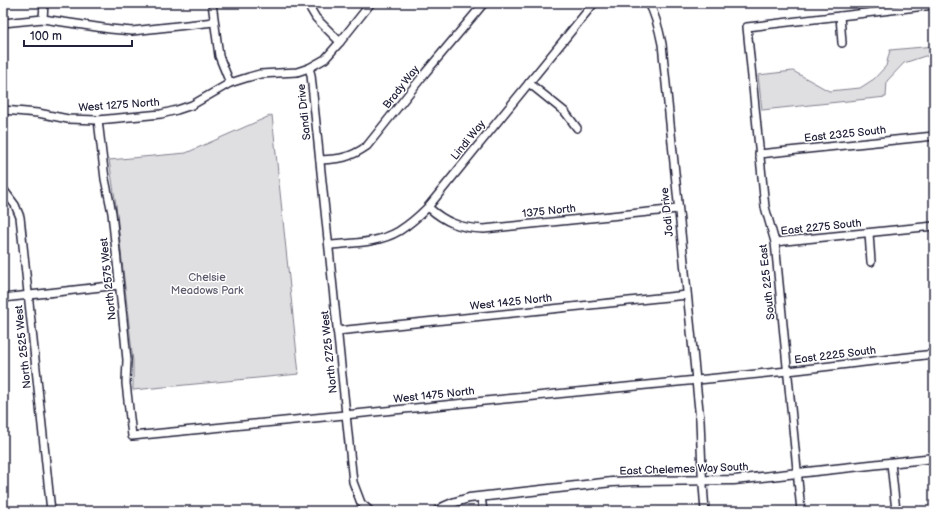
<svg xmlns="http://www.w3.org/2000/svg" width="937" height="514" viewBox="0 0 937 514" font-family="'Balsamiq Sans',sans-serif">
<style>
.green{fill:#dfdfe2;stroke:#80808e}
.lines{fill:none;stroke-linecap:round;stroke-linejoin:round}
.minor-casing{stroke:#22223b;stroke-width:10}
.tertiary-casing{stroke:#22223b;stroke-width:11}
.minor{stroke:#fff;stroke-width:7}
.tertiary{stroke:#fff;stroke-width:8}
.labels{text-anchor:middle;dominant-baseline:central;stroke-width:3;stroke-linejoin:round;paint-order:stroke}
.street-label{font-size:11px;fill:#22223b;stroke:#fff}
.park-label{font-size:11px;fill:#5b5b6d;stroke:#fff}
</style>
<rect width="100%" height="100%" fill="#fff"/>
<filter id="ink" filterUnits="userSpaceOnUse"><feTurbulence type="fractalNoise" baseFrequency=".025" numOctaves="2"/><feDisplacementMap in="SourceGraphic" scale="8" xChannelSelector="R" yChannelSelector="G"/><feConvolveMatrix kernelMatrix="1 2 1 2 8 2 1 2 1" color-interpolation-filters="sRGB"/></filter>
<g filter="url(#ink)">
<g class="green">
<path d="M934,46V57L925,56L904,63L887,81L886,97L762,110L758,75L793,71L829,91L860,88L874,79L886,66L890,50Z"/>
<path d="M272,115L299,374L133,390V361L116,205L109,160L186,153Z"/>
</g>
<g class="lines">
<defs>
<g id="minor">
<path d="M212,3L219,56L230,83"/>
<path d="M307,3L316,18L340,42"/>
<path d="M649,3C656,16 659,29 662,44L700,420L702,472L705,511"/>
<path d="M840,16L842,43"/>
<path d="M43,19L44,3"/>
<path d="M3,23L43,19L110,29L132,31L214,22"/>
<path d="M309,68L311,75L353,482L361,503L370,511"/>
<path d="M529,83L565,112L577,128"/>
<path d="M3,110L38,113L68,119L98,120L161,114L177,110L192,105L230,83L249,77L260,74L297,72L309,68L325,59L340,42L371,3"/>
<path d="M98,120L105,179L112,213L124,329L127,360L126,383L132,436L788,371L934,354"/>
<path d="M759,154L934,136"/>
<path d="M320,160C340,159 350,158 367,146L426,72L484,3"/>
<path d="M3,189L15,205L20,217L51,511"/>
<path d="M428,207C446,223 460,228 484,229L678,209"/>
<path d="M869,233L871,262"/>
<path d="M775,242L934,226"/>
<path d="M330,245C353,243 379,243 399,231C410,224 419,216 428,207L594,3"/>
<path d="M3,298L119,285"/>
<path d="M337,331L687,295"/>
<path d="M891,463L896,511"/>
<path d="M481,497L483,511"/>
<path d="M801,511L775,242L765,207L747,27L934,5"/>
</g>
<path id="tertiary" d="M437,511C447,504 458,501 469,498L612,482L634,481L734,480L934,458"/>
</defs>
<use href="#minor" class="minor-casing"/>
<use href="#tertiary" class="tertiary-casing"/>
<use href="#minor" class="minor"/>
<use href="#tertiary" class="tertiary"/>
</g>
</g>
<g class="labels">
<g class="street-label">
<text transform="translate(401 87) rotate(-52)">Brady Way</text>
<text transform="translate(119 105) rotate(-4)">West 1275 North</text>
<text transform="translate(304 112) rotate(-96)">Sandi Drive</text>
<text transform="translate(845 134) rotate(-6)">East 2325 South</text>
<text transform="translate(468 140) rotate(-51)">Lindi Way</text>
<text transform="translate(549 211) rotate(-6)">1375 North</text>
<text transform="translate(667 212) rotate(-96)">Jodi Drive</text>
<text transform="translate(821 227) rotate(-6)">East 2275 South</text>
<text transform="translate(108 279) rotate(-96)">North 2575 West</text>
<text transform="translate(767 282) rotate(-96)">South 225 East</text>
<text transform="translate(511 302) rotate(-6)">West 1425 North</text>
<text transform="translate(23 347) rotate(-96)">North 2525 West</text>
<text transform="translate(329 352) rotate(-96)">North 2725 West</text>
<text transform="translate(835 355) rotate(-7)">East 2225 South</text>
<text transform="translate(434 395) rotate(-6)">West 1475 North</text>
<text transform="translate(684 469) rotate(-2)">East Chelemes Way South</text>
</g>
<g class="park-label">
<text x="207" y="277">Chelsie<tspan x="207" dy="13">Meadows Park</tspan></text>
</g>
</g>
<rect width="937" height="514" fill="none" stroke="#fff" stroke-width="16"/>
<rect x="8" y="8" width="921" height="498" fill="none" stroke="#22223b" stroke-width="1.5" filter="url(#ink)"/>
<path d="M24 40v6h108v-6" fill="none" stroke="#22223b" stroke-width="2"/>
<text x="30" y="40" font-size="12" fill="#22223b" stroke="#ffffff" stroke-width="3" paint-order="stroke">100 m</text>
</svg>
